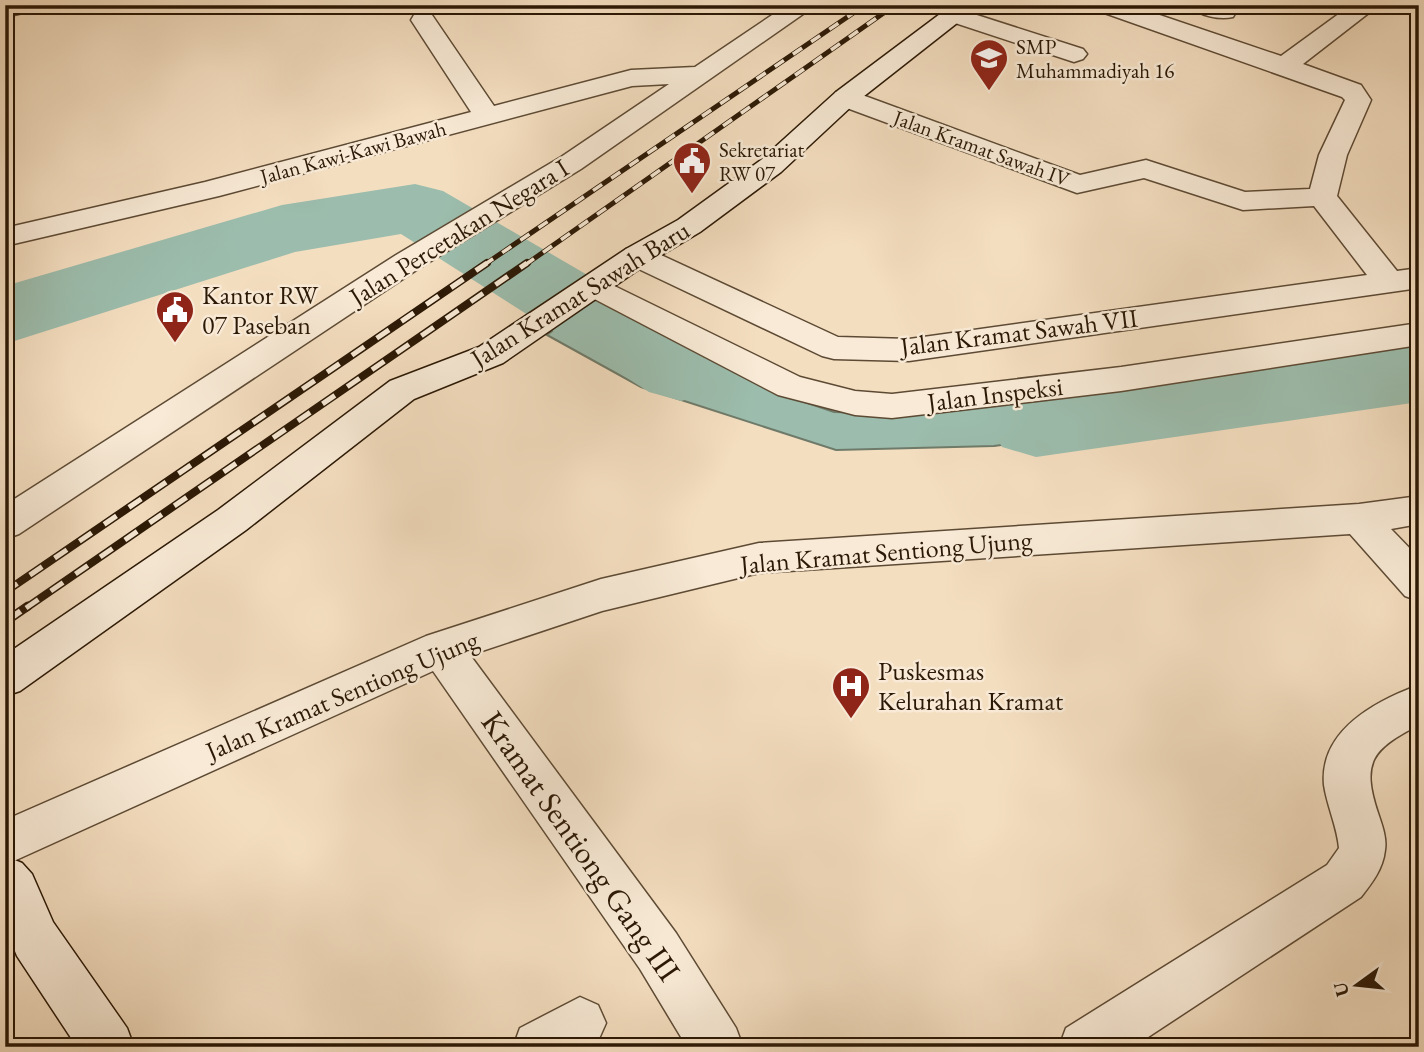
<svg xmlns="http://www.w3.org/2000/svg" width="1424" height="1052" viewBox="0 0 1424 1052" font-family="'EB Garamond',serif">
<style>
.water{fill:#9cbdad;stroke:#6f7b6a;stroke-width:2}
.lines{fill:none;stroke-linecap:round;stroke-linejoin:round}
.river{fill:#9cbdad;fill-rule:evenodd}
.street-casing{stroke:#5d4a34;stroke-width:3}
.secondary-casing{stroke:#2b1805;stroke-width:3}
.street{fill:#f8ead6;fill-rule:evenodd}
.secondary{fill:#f8ead6;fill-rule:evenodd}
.rail-far2-casing{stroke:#2b1805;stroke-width:5}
.rail-far1-casing{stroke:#2b1805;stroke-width:8}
.rail-casing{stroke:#2b1805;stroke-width:9}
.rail-far2{stroke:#f8ead6;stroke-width:3.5;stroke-dasharray:11;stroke-linecap:butt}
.rail-far1{stroke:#f8ead6;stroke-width:5;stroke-dasharray:15;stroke-linecap:butt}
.rail{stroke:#f8ead6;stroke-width:6;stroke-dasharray:19;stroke-linecap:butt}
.labels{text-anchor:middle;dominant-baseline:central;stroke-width:5;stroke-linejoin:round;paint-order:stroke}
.far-poi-label{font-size:21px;fill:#2b1805;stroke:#f8ead6;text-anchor:start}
.far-street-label{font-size:21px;fill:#2b1805;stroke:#f8ead6}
.street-label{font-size:26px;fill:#2b1805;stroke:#f8ead6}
.poi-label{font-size:26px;fill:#2b1805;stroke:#f8ead6;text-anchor:start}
.near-street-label{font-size:32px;fill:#2b1805;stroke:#f8ead6}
</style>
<rect width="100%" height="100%" fill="#f4dec0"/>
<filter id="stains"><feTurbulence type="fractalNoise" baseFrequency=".00286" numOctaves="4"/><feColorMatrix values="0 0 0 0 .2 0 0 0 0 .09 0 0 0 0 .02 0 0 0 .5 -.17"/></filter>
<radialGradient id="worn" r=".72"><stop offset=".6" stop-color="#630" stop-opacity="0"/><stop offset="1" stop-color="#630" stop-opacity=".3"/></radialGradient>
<path class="water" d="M593,299L772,391L834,412L905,414L1161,382L1190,419L994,446L836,450L641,387L547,335Z"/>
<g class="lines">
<g class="river">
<path d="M415,184L443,191L713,348L727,370L713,392L681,401L649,392L401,234L295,252L5,344V286L282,205Z"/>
<path d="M1419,340V402L1036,457L1002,447L988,423L1002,399L1036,389Z"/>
</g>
<defs>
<g id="street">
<path d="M5,5H39L36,10L5,17Z"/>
<path d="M787,5H816L581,169L418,269L19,534L5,539V505L396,255L561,157L669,84L632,86L219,196L5,246V228L205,182L471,112L411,20L414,15H432L494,106L631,70L695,67Z"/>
<path d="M1093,5H1130L1281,56L1351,5H1379L1303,64L1361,85L1371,100L1347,155L1337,196L1397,271L1419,268V288L909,361L834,359L822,356L626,263L621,256L626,249L637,246L648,249L838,337L909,339L1367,275L1314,206L1243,210L1144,178L1077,193L836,104L832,98L836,92H854L1080,175L1146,160L1245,192L1310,189L1319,155L1345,100L1342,97L1096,10Z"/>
<path d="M1190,5H1228L1236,12L1233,17C1220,20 1198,16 1190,5Z"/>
<path d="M955,8L1083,49L1087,54L1083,59L1074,62L946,20L943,15L946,10Z"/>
<path d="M594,276L800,377L855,391L892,394L1121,367L1419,323V345L1121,391L892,418L855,415L778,395L583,293L578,286L583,279Z"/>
<path d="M1419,496V524L1391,529L1419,558V601L1405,596L1350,534L759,573L602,611L470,655L676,933L736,1028L743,1047H687L640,969L433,671L5,865V820L426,636L601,579L759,543L1359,504Z"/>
<path d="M1419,685V725C1372,749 1361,762 1378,813C1382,825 1387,838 1385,850C1383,869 1372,883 1361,897L1133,1047H1059L1066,1028L1327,865L1339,848C1337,826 1327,806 1324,785C1319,730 1376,701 1419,685Z"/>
<path d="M580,997L598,1005L606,1023L598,1041L589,1047H513L520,1028Z"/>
</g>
<g id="secondary">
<path d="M952,5H980L854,104L781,172L700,232L648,263L503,363L414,399L246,530L20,691L5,696V655L218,510L390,381L479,347L626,249L678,220L761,160L836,92Z"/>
<path d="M5,856L22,863L32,874L53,922L127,1028L134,1047H77L17,956L5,927Z"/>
</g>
</defs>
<use href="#street" class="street-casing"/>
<use href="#secondary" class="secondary-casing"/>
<use href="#street" class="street"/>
<use href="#secondary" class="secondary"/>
<defs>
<g id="rail-far2">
<path d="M484,265L865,5"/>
<path d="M525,265L895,5"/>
</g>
<g id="rail-far1">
<path d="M5,592L487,263"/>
<path d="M26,608L527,263"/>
</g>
<path id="rail" d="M5,622L28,606"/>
</defs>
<use href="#rail-far2" class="rail-far2-casing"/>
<use href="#rail-far1" class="rail-far1-casing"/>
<use href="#rail" class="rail-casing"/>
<use href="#rail-far2" class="rail-far2"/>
<use href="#rail-far1" class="rail-far1"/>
<use href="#rail" class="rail"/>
</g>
<defs>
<symbol id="school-pin" viewBox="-11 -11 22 30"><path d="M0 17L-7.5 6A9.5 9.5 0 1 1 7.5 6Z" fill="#8f2418" stroke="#f8ead6"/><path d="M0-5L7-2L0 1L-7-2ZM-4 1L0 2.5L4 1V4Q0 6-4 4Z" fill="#fff"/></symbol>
<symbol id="civic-pin" viewBox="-11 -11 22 30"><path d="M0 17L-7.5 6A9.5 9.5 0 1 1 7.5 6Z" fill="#8f2418" stroke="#f8ead6"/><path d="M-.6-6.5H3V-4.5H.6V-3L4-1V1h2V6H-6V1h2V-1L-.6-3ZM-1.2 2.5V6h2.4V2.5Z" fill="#fff"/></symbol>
<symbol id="hospital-pin" viewBox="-11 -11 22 30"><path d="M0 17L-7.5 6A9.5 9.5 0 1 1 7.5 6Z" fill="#8f2418" stroke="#f8ead6"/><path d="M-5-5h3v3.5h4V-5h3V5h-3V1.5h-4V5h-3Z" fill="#fff"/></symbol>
</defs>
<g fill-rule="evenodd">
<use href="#school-pin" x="967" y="36" width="44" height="60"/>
<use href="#civic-pin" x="670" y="139" width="44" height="60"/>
<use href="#civic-pin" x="153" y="288" width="44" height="60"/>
<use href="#hospital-pin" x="829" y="664" width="44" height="60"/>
</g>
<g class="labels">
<g class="far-poi-label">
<text x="1016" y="46">SMP<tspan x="1016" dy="24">Muhammadiyah 16</tspan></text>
<text x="719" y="149">Sekretariat<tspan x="719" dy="24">RW 07</tspan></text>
</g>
<g class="far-street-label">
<text transform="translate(982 148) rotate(20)">Jalan Kramat Sawah IV</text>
<text transform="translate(353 152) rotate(-15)">Jalan Kawi-Kawi Bawah</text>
</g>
<g class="street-label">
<text transform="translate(459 232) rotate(-32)">Jalan Percetakan Negara I</text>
<text transform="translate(580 294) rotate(-32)">Jalan Kramat Sawah Baru</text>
<text transform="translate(1019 332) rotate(-7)">Jalan Kramat Sawah VII</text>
<text transform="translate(995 394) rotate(-7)">Jalan Inspeksi</text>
<text transform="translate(886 552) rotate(-5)">Jalan Kramat Sentiong Ujung</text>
<text transform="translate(342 695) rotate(-23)">Jalan Kramat Sentiong Ujung</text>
</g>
<g class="poi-label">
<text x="202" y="295">Kantor RW<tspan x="202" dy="30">07 Paseban</tspan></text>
<text x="878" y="671">Puskesmas<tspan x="878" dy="30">Kelurahan Kramat</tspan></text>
</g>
<g class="near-street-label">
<text transform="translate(581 846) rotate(55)">Kramat Sentiong Gang III</text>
</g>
</g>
<rect width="1424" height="1052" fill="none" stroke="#f4dec0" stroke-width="28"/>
<rect x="7" y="7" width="1410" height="1038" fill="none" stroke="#2b1805" stroke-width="3.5"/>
<rect x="14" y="14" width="1396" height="1024" fill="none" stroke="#2b1805" stroke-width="2"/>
<g transform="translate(1357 985) rotate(255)" stroke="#f8ead6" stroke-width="5" paint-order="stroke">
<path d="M0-5L12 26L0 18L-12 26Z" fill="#2b1805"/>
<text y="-10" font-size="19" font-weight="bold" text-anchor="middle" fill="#2b1805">U</text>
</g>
<rect width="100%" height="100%" filter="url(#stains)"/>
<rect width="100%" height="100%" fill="url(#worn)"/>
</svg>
